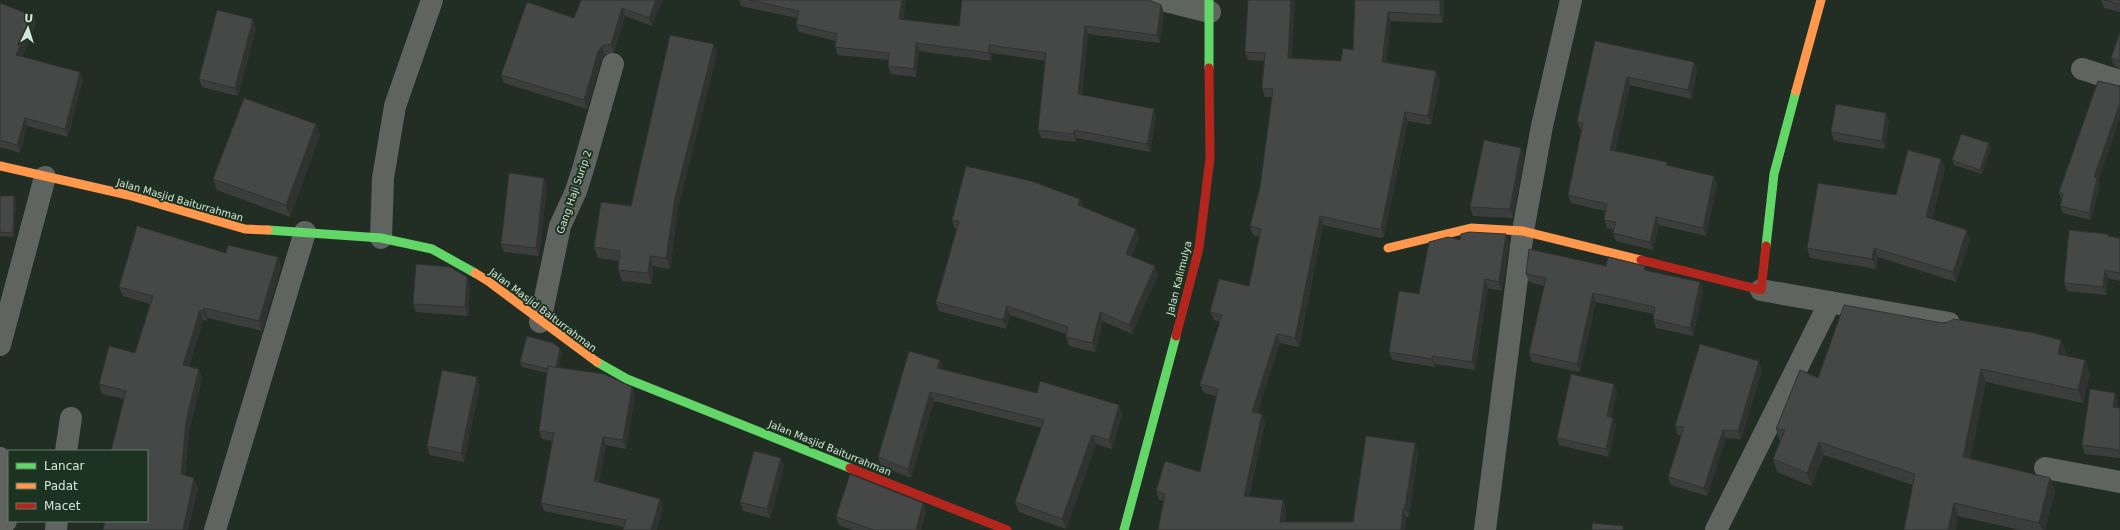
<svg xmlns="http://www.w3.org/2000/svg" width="2120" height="530" viewBox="0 0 2120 530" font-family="'DejaVu Sans',sans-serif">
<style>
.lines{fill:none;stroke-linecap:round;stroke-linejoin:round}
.street{stroke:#5f6460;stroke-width:22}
.fast{stroke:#63d668;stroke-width:9}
.slow{stroke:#ff974d;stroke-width:9}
.jam{stroke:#b3261e;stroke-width:9}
.wall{fill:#3c3e3e}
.shaded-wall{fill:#313232}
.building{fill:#464848;stroke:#313232}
.labels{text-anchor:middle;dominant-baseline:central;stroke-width:4;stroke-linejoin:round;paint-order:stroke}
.street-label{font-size:10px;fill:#d7e4d9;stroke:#1d3321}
</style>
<rect width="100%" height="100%" fill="#222e24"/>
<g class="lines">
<g class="street">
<path d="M1162,0L1210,12"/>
<path d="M2082,69L2120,81"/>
<path d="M381,238L383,178L395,106L432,0"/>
<path d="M1761,290L1949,323"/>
<path d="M540,322L560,226L576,191L583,169L613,64"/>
<path d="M0,345L45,177"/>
<path d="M66,451L71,418"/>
<path d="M0,458L8,467L9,472L6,521"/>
<path d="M2045,468L2120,482"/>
<path d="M56,530L57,521"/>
<path d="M215,530L305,232"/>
<path d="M1485,530L1523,231L1542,126L1571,0"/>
<path d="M1716,530L1830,302"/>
</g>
<g class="fast">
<path d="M1209,0V68"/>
<path d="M268,230L381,238L432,249L475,273"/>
<path d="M1766,246L1774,174L1796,91"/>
<path d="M597,362L627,379L850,468"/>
<path d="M1124,530L1176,336"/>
</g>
<g class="slow">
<path d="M1796,91L1821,0"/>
<path d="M0,166L128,195L245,229L268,230"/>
<path d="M1388,248L1471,228L1523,231L1641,260"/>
<path d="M475,273L488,281L597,362"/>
</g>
<g class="jam">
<path d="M1641,260L1761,290L1766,246"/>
<path d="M1176,336L1199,248L1210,158L1209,68"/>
<path d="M850,468L1007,530"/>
</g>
</g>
<g class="wall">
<path d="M581,0H662L652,26L625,16L614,52L605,55L601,61L587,109L504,83L501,75L574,18Z"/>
<path d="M739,0H906L903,20L959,26L1151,1L1161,5L1164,13L1160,43L1088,34L1082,95L1154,109L1156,117L1150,152L1077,138L1076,142L1041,138L1038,130L1046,61L992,53L991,61L919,51L916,77L891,74L888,66L889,60L838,55L835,47L836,41L799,32L796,24L797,18L741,6Z"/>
<path d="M1248,0H1295L1291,58L1341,61L1353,50L1355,0H1444L1443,23L1391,21L1386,62L1436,71L1440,80L1431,125L1408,121L1384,236L1381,238L1323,225L1299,347L1280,343L1257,413L1262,414L1265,423L1249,497L1283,500L1286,509L1285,522H1353L1415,443L1418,452L1409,517H1406L1405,530H1158L1164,501L1159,500L1156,491L1200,472L1216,396L1204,393L1200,384L1220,322L1214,320L1210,312L1249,286L1260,237L1253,235L1250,226L1260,187L1272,97H1265L1262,88L1264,61L1248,60L1245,52Z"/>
<path d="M2101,0H2120V12L2104,8Z"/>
<path d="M0,3L33,16L36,24L22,57L83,79L68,137L27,126L20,153L0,147Z"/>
<path d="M256,28L238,96L202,87L199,79Z"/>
<path d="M2120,32V69L2114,66L2111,58Z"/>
<path d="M1595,41L1697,70L1692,99L1630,85L1615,151L1668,166L1717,185L1706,236L1659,225L1653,250L1616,241L1613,233L1614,230L1607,228L1604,220L1605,211L1571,203L1568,195L1582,130H1580L1577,121Z"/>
<path d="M717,54L678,208L670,269L653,266L652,284L622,281L618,270L619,261L598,258L594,247L631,206Z"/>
<path d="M2120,86V118L2098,181L2100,185L2091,220L2063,213L2060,206L2062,200L2061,199L2059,192Z"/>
<path d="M1886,113L1889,121L1885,149L1834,141L1831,132Z"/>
<path d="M316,124L320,135L290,217L217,190L213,179Z"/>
<path d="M1521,148L1524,156L1513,218L1473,216L1470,207Z"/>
<path d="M1991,148L1982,174L1954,165L1952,160Z"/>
<path d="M1941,159L1945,168L1932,219L1970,240L1956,282L1878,257L1876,269L1810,258L1807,248L1896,195Z"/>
<path d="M547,186L539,256L504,252L501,244Z"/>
<path d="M0,196H14L16,201L14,237L0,236Z"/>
<path d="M1084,207L1139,238L1132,256L1158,275L1132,334L1103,321L1095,352L1069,346L1066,337V334L1010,315L1006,329L939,311L936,302L957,229H955L952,220Z"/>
<path d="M1506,234L1509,243L1502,291L1488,288L1475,370L1435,364V367L1392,360L1389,352L1419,294L1460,240Z"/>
<path d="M2108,234L2109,236L2120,238V281L2108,278L2106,295L2067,291L2064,283Z"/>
<path d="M226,253L278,257L281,267L262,331L208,318L207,321L203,320L189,367L199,369L202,379L189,431L185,475L198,487L188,530H103L147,521L124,399L102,394L99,384L135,353L150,304L123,296L119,287Z"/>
<path d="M1606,266H1645L1646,271L1703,291L1693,336L1656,328L1653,319L1654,314L1596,302L1580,372L1532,362L1529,353L1545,286L1529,282L1526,274Z"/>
<path d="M470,285L468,316L416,312L413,304Z"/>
<path d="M2066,352L2065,356L2090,373L2083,403L1986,382L1970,459L2050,478L2055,491L2045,530H2020L1958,516L1913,485L1824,455L1811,486L1777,472L1773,459L1780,441L1776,429L1818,378Z"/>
<path d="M562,353L558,368L632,387L635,396L626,449L606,445L599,482L660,499L663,507L624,527L544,511L541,503L552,441L542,439L539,431L547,373L522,367L520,362Z"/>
<path d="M943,369L1037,393L1119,405L1122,415L1112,449L1096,444L1066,529L1019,512L1015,502L1042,428L934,401L911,478L881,466L878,457Z"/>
<path d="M1762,370L1741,439L1726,438L1707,496L1671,485L1668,477L1681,435H1678L1675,426Z"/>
<path d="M1614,384L1617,392L1611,417L1616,425L1609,457L1559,445L1557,438Z"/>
<path d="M480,385L464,462L430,455L427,446Z"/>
<path d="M2118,402L2117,407L2120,408V458L2085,454L2082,445Z"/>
<path d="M784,467L770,518L743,511L740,502Z"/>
<path d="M926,511L921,530H853L839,525L836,517Z"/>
</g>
<g class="shaded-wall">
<path d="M656,0H662L652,26L649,18Z"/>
<path d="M902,0H906L902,27L899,19Z"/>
<path d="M1291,0H1295V1L1291,67L1288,58Z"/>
<path d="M1440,0H1444L1443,23L1440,15Z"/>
<path d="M1161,5L1164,13L1160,43L1157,35Z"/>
<path d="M622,8L625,16L614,52L611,44Z"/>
<path d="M1388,12L1391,21L1385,71L1382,62Z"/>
<path d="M33,16L36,24L19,63L16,55Z"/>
<path d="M253,19L256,28L238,96L235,88Z"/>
<path d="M1085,26L1088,34L1081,102L1078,94Z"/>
<path d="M916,43L919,51L916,77L914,69Z"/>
<path d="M714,44L717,54L678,208L670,269L666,258L675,198Z"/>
<path d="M989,45L992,53L991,61L989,53Z"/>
<path d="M602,46L605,55L601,61L587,109L584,100L598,52Z"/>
<path d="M1694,62L1697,70L1692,99L1688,90Z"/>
<path d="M1436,71L1440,80L1431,125L1428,116Z"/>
<path d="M80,72L83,79L68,137L65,129Z"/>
<path d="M1627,77L1630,85L1614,158L1610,150Z"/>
<path d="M2120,103V118L2098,181L2100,185L2091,220L2089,213L2094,177Z"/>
<path d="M1154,109L1156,117L1150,152L1147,144Z"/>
<path d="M1405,112L1408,121L1384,236L1381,228Z"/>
<path d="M1886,113L1889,121L1885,149L1882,141Z"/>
<path d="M25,118L27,126L20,153L17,145Z"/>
<path d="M316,124L320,135L290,217L286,205Z"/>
<path d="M1074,130L1077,138L1076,142L1074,134Z"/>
<path d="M1989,143L1991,148L1982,174L1980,170Z"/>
<path d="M1521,148L1524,156L1513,218L1510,209Z"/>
<path d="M1941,159L1945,168L1930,227L1926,217Z"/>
<path d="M1714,176L1717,185L1706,236L1703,228Z"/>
<path d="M544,178L547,186L539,256L536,248Z"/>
<path d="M14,196L16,201L14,237L13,233Z"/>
<path d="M1080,199L1084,208L1078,205Z"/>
<path d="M1320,216L1323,225L1299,347L1295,338Z"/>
<path d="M1656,217L1659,225L1653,250L1650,242Z"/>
<path d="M1136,229L1139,238L1129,263L1126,254Z"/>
<path d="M1967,230L1970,240L1956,282L1953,272Z"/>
<path d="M1506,234L1509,243L1502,291L1499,282Z"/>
<path d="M1874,248L1878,257L1876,269L1872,259Z"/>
<path d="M650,256L653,266L652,284L648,273Z"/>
<path d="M278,257L281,267L262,331L259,321Z"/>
<path d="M1155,266L1158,275L1132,334L1129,325Z"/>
<path d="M2105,270L2108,278L2106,295L2103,287Z"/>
<path d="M467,277L470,285L468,316L465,307Z"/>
<path d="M1485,279L1488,288L1475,370L1472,362Z"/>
<path d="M1700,282L1703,291L1693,336L1690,328Z"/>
<path d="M1593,293L1596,302L1580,372L1577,364Z"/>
<path d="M1007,306L1010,315L1006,329L1003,320Z"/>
<path d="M204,308L208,318L207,321L203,311Z"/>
<path d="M200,310L203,320L187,375L183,365Z"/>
<path d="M1100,312L1103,321L1095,352L1092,343Z"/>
<path d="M1277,334L1280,343L1255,421L1252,412Z"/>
<path d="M2061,340L2066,352L2062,367L2058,354Z"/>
<path d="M560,348L562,353L557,376L555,371Z"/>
<path d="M1432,356L1435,364V367L1432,359Z"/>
<path d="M940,360L943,369L937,368Z"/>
<path d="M2085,360L2090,373L2083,403L2078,390Z"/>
<path d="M1759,361L1762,370L1741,439L1738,431Z"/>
<path d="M199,369L202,379L189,431L184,484L181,474L186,421Z"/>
<path d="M1981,369L1986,382L1968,470L1963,457Z"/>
<path d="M477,377L480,385L464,462L461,453Z"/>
<path d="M1614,384L1617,392L1610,423L1607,416Z"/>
<path d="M632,387L635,396L626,449L623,440Z"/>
<path d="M930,392L934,401L911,478L908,469Z"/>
<path d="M2115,393L2118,402L2116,415L2113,407Z"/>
<path d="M1119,405L1122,415L1112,449L1109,440Z"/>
<path d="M1262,414L1265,423L1247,505L1244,496Z"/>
<path d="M1613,418L1616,425L1609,457L1606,449Z"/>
<path d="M1723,430L1726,438L1707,496L1704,488Z"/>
<path d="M1092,435L1096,444L1066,529L1062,519Z"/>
<path d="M603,437L606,445L598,489L594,481Z"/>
<path d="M1819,442L1824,455L1811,486L1807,473Z"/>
<path d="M1415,443L1418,452L1409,517L1405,508Z"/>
<path d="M781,458L784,467L770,518L767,509Z"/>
<path d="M194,478L198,487L188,530H183Z"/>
<path d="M2050,478L2055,491L2045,530H2042L2039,523Z"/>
<path d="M660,499L663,507L657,530H651Z"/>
<path d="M1283,500L1286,509L1284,530L1280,522Z"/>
<path d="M923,503L926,511L921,530H916Z"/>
<path d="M1954,503L1958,516L1956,530H1948Z"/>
<path d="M1403,508L1406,517L1405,530H1401Z"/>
</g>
<g class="building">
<path d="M581,0H656L649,18L622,8L611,44L602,46L598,52L584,100L501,75L527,2L574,18Z"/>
<path d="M750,0H902L899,19L959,26L962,0H1150L1151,1L1161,5L1157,35L1085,26L1078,94L1154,109L1147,144L1074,130V134L1038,130L1046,53L989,45V53L916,43L914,69L888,66L889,53L835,47L837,34L796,24L799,11Z"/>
<path d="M1248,0H1291L1288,58L1341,61L1343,48L1353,50L1355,0H1440V15L1388,12L1382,62L1436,71L1428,116L1405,112L1381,228L1378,229L1320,216L1295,338L1277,334L1252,412L1262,414L1244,496L1283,500L1280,522H1353L1366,436L1415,443L1405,508H1403L1401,530H1158L1165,494L1156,491L1165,461L1200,472L1218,389L1200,384L1222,315L1210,312L1219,279L1249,286L1261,229L1250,226L1260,187L1273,89L1262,88L1265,53L1245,52Z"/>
<path d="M2104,0H2120V4Z"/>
<path d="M0,3L33,16L16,55L80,72L65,129L25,118L17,145L0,140Z"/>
<path d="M217,10L253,19L235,88L199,79Z"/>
<path d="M2120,32V61L2111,58Z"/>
<path d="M670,35L714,44L675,198L666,258L650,256L648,273L618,270L620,251L594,247L601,202L631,206Z"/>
<path d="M1595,41L1694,62L1688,90L1627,77L1610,150L1667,162L1666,165L1714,176L1703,228L1656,217L1650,242L1613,233L1616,222L1604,220L1607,204L1568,195L1583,123L1577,121Z"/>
<path d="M2098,81L2120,86V103L2094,177L2097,178L2089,213L2060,206L2063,194L2059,192Z"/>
<path d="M244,98L316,124L286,205L213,179Z"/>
<path d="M1836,104L1886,113L1882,141L1831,132Z"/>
<path d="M1961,134L1989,143L1980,170L1952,160Z"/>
<path d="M1484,140L1521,148L1510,209L1470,207Z"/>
<path d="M1908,150L1941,159L1926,217L1967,230L1953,272L1874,248L1872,259L1807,248L1818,183L1896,195Z"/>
<path d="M966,166L1031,181L1080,199L1078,205L1136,229L1126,254L1155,266L1129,325L1100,312L1092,343L1066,337L1068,327L1007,306L1003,320L936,302L959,221L952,220Z"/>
<path d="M509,173L544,178L536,248L501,244Z"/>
<path d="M0,196H14L13,233L0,232Z"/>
<path d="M137,226L226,253L228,245L278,257L259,321L204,308L203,311L200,310L183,365L199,369L186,421L181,474L194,478L183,530H103L105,521H147V451H111L126,391L99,384L109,346L135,353L153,296L119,287Z"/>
<path d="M2069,230L2108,234V236L2120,238V273L2105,270L2103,287L2064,283Z"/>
<path d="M1469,232L1506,234L1499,282L1485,279L1472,362L1432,356V359L1389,352L1399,291L1419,294L1429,242L1448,237L1460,240L1461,234Z"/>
<path d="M1529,249L1606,266L1608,257L1645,266L1644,270L1700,282L1690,328L1653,319L1655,307L1593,293L1577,364L1529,353L1546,278L1526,274Z"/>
<path d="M416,264L450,267L467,277L465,307L413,304Z"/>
<path d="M1844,305L1942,323L1948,322L1954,319L2034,333L2061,340L2058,354L2085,360L2078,390L1981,369L1963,457L2050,478L2039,523L1954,503L1948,530H1904L1915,474L1819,442L1807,473L1773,459L1785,430L1776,429L1800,370L1818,378Z"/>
<path d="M527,336L553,343L560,348L556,368L548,366L547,369L520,362Z"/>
<path d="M1700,344L1759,361L1738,431L1723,430L1704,488L1668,477L1684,427L1675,426Z"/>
<path d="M909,351L940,360L937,368L1037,393L1040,381L1119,405L1109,440L1092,435L1062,519L1015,502L1044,420L930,392L908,469L878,457Z"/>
<path d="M548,366L604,374L632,387L623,440L603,437L594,481L660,499L651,530H623L626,520L541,503L554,433L539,431Z"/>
<path d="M442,370L477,377L461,453L427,446Z"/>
<path d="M1571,374L1614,384L1607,416L1613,418L1606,449L1557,438Z"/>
<path d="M2090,389L2115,393L2113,407L2120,408V453H2119V450L2082,445Z"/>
<path d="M754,451L781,458L767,509L740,502Z"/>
<path d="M850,474L923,503L916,530H874L836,517Z"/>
<path d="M1592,523L1623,526V530H1592Z"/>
</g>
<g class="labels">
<g class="street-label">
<text transform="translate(574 192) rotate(-71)">Gang Haji Surip 2</text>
<text transform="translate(180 200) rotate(16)">Jalan Masjid Baiturrahman</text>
<text transform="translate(1179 278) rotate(-76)">Jalan Kalimulya</text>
<text transform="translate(543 310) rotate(37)">Jalan Masjid Baiturrahman</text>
<text transform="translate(830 448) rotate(22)">Jalan Masjid Baiturrahman</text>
</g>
</g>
<rect x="8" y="450" width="140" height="72" fill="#1d3321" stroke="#677a6b"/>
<rect x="16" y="463" width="20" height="6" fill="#63d668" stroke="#677a6b"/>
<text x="44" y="470" font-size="12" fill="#d7e4d9">Lancar</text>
<rect x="16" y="483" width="20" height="6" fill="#ff974d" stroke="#677a6b"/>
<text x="44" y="490" font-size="12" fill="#d7e4d9">Padat</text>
<rect x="16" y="503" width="20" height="6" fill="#b3261e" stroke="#677a6b"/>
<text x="44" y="510" font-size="12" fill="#d7e4d9">Macet</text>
<g transform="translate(28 28) rotate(4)" stroke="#1d3321" stroke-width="3" paint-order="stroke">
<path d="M0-3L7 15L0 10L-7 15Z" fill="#d7e4d9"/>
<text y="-6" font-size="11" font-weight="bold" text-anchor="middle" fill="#d7e4d9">U</text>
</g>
</svg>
